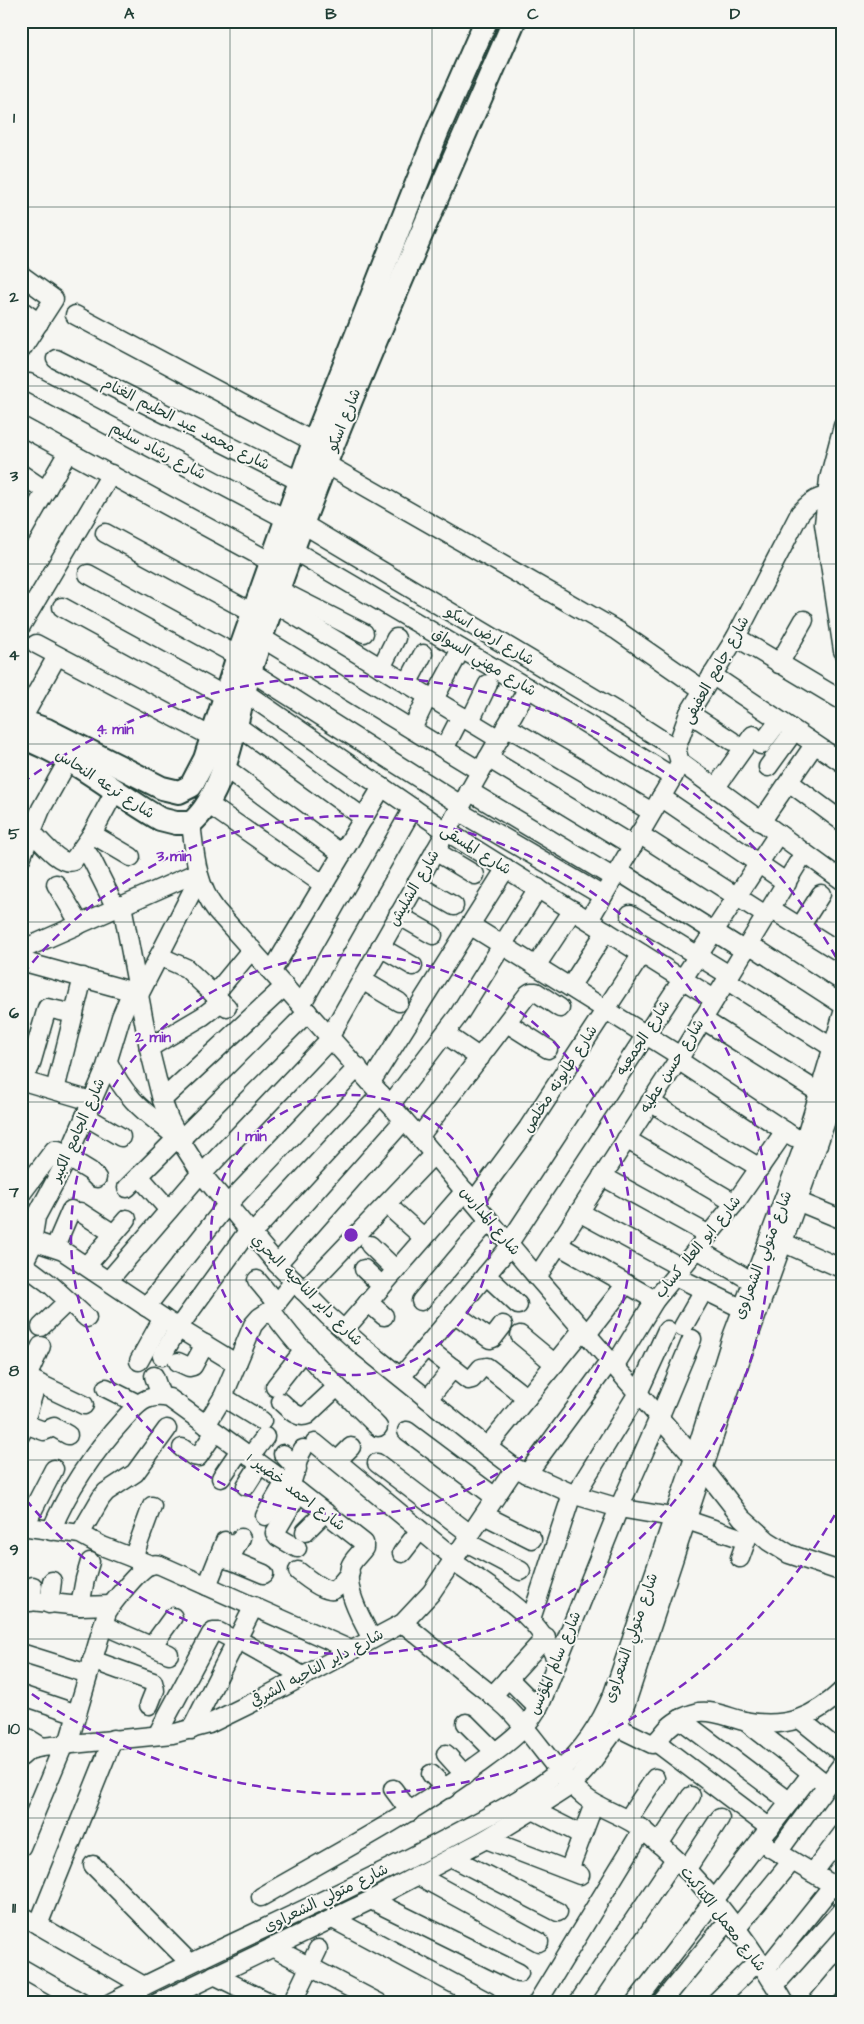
<svg xmlns="http://www.w3.org/2000/svg" width="864" height="2024" viewBox="0 0 864 2024" font-family="'Architects Daughter','Playpen Sans Arabic',sans-serif">
<style>
.lines{fill:none;stroke-linecap:round;stroke-linejoin:round}
.minor-casing{stroke:#1f3d34;stroke-width:21}
.major-casing{stroke:#1f3d34;stroke-width:26}
.minor{stroke:#f6f6f2;stroke-width:18}
.major{stroke:#f6f6f2;stroke-width:22}
.grid{fill:none;stroke:#1f3d34;stroke-width:1;stroke-opacity:0.55}
.ring{fill:none;stroke:#7b2cbf;stroke-width:2.5;stroke-dasharray:9 6}
.labels{text-anchor:middle;dominant-baseline:central;stroke-width:4;stroke-linejoin:round;paint-order:stroke}
.street-label{font-size:15px;fill:#1f3d34;stroke:#f6f6f2}
.centre{fill:#7b2cbf;stroke:#f6f6f2;stroke-width:2.5}
.ring-label{font-size:15px;text-anchor:middle;font-weight:bold;fill:#7b2cbf;stroke:#f6f6f2;stroke-width:4;stroke-linejoin:round;paint-order:stroke}
.neatline{fill:none;stroke:#1f3d34;stroke-width:2}
.grid-label{font-size:16px;text-anchor:middle;font-weight:bold;fill:#1f3d34}
</style>
<rect width="100%" height="100%" fill="#f6f6f2"/>
<filter id="ink" filterUnits="userSpaceOnUse"><feTurbulence type="fractalNoise" baseFrequency=".02" numOctaves="2"/><feDisplacementMap in="SourceGraphic" scale="10" xChannelSelector="R" yChannelSelector="G"/><feConvolveMatrix kernelMatrix="1 2 1 2 8 2 1 2 1" color-interpolation-filters="sRGB"/></filter>
<g filter="url(#ink)">
<g class="lines">
<defs>
<g id="minor">
<path d="M21,275L54,299L21,350"/>
<path d="M21,310L39,323"/>
<path d="M75,315L314,442"/>
<path d="M56,359L311,487"/>
<path d="M29,383L286,519"/>
<path d="M21,426L271,562"/>
<path d="M843,426L829,479L824,524L843,651"/>
<path d="M326,464L618,631L703,690"/>
<path d="M21,474L46,491"/>
<path d="M843,490L840,530L843,564"/>
<path d="M303,524L631,720L676,749"/>
<path d="M105,533L253,613"/>
<path d="M21,534L68,452"/>
<path d="M293,550L528,688L673,777"/>
<path d="M88,574L238,656"/>
<path d="M279,590L364,633"/>
<path d="M274,603L499,739"/>
<path d="M62,607L225,696"/>
<path d="M21,626L111,474"/>
<path d="M736,637L843,701"/>
<path d="M262,638L480,771"/>
<path d="M36,644L212,737"/>
<path d="M779,664L804,620"/>
<path d="M381,668L396,638"/>
<path d="M250,671L461,805"/>
<path d="M712,675L843,763"/>
<path d="M407,684L423,654"/>
<path d="M244,692L446,831L714,999"/>
<path d="M434,699L461,649"/>
<path d="M689,713L732,741"/>
<path d="M21,721L57,656"/>
<path d="M470,721L488,684"/>
<path d="M236,725L364,818"/>
<path d="M506,726L652,812"/>
<path d="M412,729L428,696"/>
<path d="M761,745L779,721"/>
<path d="M444,749L461,716"/>
<path d="M488,758L633,846"/>
<path d="M680,762L843,881"/>
<path d="M224,767L342,854"/>
<path d="M768,767L794,731"/>
<path d="M789,782L843,822"/>
<path d="M716,787L753,735"/>
<path d="M469,791L614,878"/>
<path d="M661,797L787,883"/>
<path d="M208,804L324,885"/>
<path d="M458,811L603,896"/>
<path d="M761,822L814,745"/>
<path d="M191,823C195,855 196,884 216,910L419,1137L537,1277L703,1468L742,1518L768,1541L789,1554L843,1572"/>
<path d="M32,832C41,841 60,866 73,861L92,834L115,791"/>
<path d="M92,834L131,857"/>
<path d="M639,834L767,916"/>
<path d="M84,848L92,860L116,908"/>
<path d="M435,851L475,875"/>
<path d="M21,858L41,809L69,759"/>
<path d="M618,871L745,951"/>
<path d="M56,884L80,924"/>
<path d="M416,884L454,906"/>
<path d="M122,905L149,1048L162,1100L169,1119L180,1140L201,1173L277,1264L328,1316L363,1347L487,1447L515,1468L575,1495L619,1508L672,1517"/>
<path d="M771,909L843,954"/>
<path d="M630,914L729,975"/>
<path d="M398,915L433,935"/>
<path d="M589,920L673,777L680,762L676,749L689,713L736,637L800,513C814,497 823,493 843,501"/>
<path d="M470,925L680,1056"/>
<path d="M800,927L821,894"/>
<path d="M749,944L843,1005"/>
<path d="M380,947L413,966"/>
<path d="M21,950L198,872"/>
<path d="M159,956L186,968L227,1007"/>
<path d="M21,961L138,993"/>
<path d="M536,966L573,910"/>
<path d="M272,971L382,787"/>
<path d="M362,980L399,1002"/>
<path d="M726,980L833,1048"/>
<path d="M570,987L606,931"/>
<path d="M139,995L199,878"/>
<path d="M214,995L252,949"/>
<path d="M301,1005L413,808"/>
<path d="M702,1019L820,1093"/>
<path d="M507,1023L548,1049"/>
<path d="M445,1034L480,1058"/>
<path d="M330,1036L528,688"/>
<path d="M149,1048L203,1016L221,1002"/>
<path d="M678,1060L794,1137"/>
<path d="M108,1062C128,1103 146,1112 180,1140L308,1012"/>
<path d="M30,1067L47,1008L74,1014"/>
<path d="M371,1082L506,868"/>
<path d="M30,1083L91,1101"/>
<path d="M55,1090L83,977"/>
<path d="M162,1100L285,986"/>
<path d="M650,1102L760,1168"/>
<path d="M391,1104L458,1016L538,888"/>
<path d="M85,1116L121,1137"/>
<path d="M419,1137L528,994L531,992H536L560,1008"/>
<path d="M626,1139L735,1203"/>
<path d="M67,1157L90,1171L97,1178"/>
<path d="M202,1174L331,1038"/>
<path d="M139,1176L169,1210"/>
<path d="M602,1176L709,1235"/>
<path d="M127,1188L177,1138"/>
<path d="M21,1194L54,1150H58L68,1155"/>
<path d="M474,1201L528,1128L642,954"/>
<path d="M797,1201L843,1220"/>
<path d="M80,1212L114,1234"/>
<path d="M395,1212L424,1238"/>
<path d="M579,1212L682,1268"/>
<path d="M251,1235L381,1094"/>
<path d="M33,1241L63,1251L178,1328L237,1364"/>
<path d="M782,1242L843,1269"/>
<path d="M509,1243L778,834"/>
<path d="M370,1245L396,1270"/>
<path d="M558,1245L655,1300"/>
<path d="M55,1247L71,1210"/>
<path d="M697,1249L753,1282"/>
<path d="M23,1264L51,1285L87,1318"/>
<path d="M277,1264L404,1120"/>
<path d="M87,1265L127,1219"/>
<path d="M21,1268L31,1248L36,1217L64,1165L104,1073L121,1017L132,991"/>
<path d="M364,1269L382,1286"/>
<path d="M486,1275L518,1305"/>
<path d="M675,1276L743,1309"/>
<path d="M537,1277L678,1060L804,853"/>
<path d="M257,1280L276,1303"/>
<path d="M108,1281L201,1173"/>
<path d="M303,1291L434,1154"/>
<path d="M421,1301L489,1220"/>
<path d="M368,1302L384,1316"/>
<path d="M146,1307L226,1206L358,1067"/>
<path d="M271,1310C301,1353 341,1390 378,1427"/>
<path d="M454,1313L490,1339L493,1338L503,1325"/>
<path d="M41,1327L68,1301"/>
<path d="M683,1327L704,1290"/>
<path d="M344,1330L465,1191"/>
<path d="M587,1334L626,1284"/>
<path d="M520,1335L555,1364"/>
<path d="M426,1347L468,1380L472,1379L481,1368L487,1367L527,1398"/>
<path d="M162,1356L178,1328L248,1231"/>
<path d="M139,1361L163,1318"/>
<path d="M178,1362L189,1367L193,1366L205,1344"/>
<path d="M615,1365L655,1300L735,1203L785,1131"/>
<path d="M21,1375L84,1405"/>
<path d="M154,1376L161,1396"/>
<path d="M27,1377L41,1346"/>
<path d="M401,1377L511,1245"/>
<path d="M275,1387L304,1350"/>
<path d="M106,1388L138,1404"/>
<path d="M223,1397L262,1421"/>
<path d="M428,1399L453,1368"/>
<path d="M281,1402C289,1409 297,1419 307,1415L337,1387"/>
<path d="M25,1424L44,1431L54,1427L68,1435"/>
<path d="M206,1425L223,1397L253,1325L260,1317L271,1310L294,1281"/>
<path d="M407,1431L495,1497"/>
<path d="M21,1434L37,1382"/>
<path d="M315,1443L454,1558"/>
<path d="M487,1447L583,1329"/>
<path d="M182,1448L193,1456L198,1457L215,1432"/>
<path d="M283,1454L297,1469"/>
<path d="M250,1457L265,1437"/>
<path d="M337,1461L351,1447"/>
<path d="M377,1463L470,1534"/>
<path d="M527,1474L610,1361"/>
<path d="M221,1478L240,1450"/>
<path d="M246,1486L260,1464"/>
<path d="M290,1486C296,1473 296,1460 303,1449"/>
<path d="M575,1495L638,1393L667,1330"/>
<path d="M484,1515L532,1539"/>
<path d="M265,1516L285,1482"/>
<path d="M687,1520L746,1540"/>
<path d="M21,1526L80,1534L102,1546L151,1565"/>
<path d="M24,1527L54,1469"/>
<path d="M51,1531C68,1489 93,1453 124,1419C131,1412 137,1403 147,1399C154,1396 161,1396 169,1398L299,1492L364,1543V1548C360,1554 352,1560 350,1567C344,1590 362,1620 372,1639"/>
<path d="M305,1532L325,1512"/>
<path d="M80,1534L101,1498L106,1492L135,1473L167,1429"/>
<path d="M466,1542L521,1571"/>
<path d="M297,1548L278,1537L275,1533L299,1492"/>
<path d="M402,1553L420,1530"/>
<path d="M221,1556L264,1574"/>
<path d="M133,1558L152,1506"/>
<path d="M740,1558L750,1530"/>
<path d="M229,1560L241,1538"/>
<path d="M452,1561C494,1591 537,1612 557,1661"/>
<path d="M298,1571C304,1576 325,1593 333,1590C339,1588 345,1578 350,1573"/>
<path d="M207,1586L225,1541"/>
<path d="M21,1600L80,1606L111,1605"/>
<path d="M30,1602L33,1586"/>
<path d="M49,1604L52,1581"/>
<path d="M80,1606L85,1579L90,1562"/>
<path d="M531,1619L572,1494"/>
<path d="M403,1623C426,1642 450,1661 473,1680C486,1691 500,1700 511,1712C537,1739 556,1773 585,1797C602,1811 626,1815 644,1831C701,1877 749,1940 785,2003"/>
<path d="M103,1625L169,1654"/>
<path d="M237,1639L303,1676"/>
<path d="M152,1646L173,1617"/>
<path d="M21,1653L88,1674"/>
<path d="M92,1660L153,1682L155,1690L149,1705"/>
<path d="M508,1678L538,1708"/>
<path d="M21,1695L77,1714"/>
<path d="M492,1696L546,1637"/>
<path d="M680,1719L790,1802"/>
<path d="M801,1720L843,1754"/>
<path d="M745,1721L821,1780"/>
<path d="M466,1723L495,1752"/>
<path d="M617,1727L652,1744C659,1741 663,1733 668,1728C676,1720 689,1714 699,1712C714,1710 730,1718 744,1721C786,1729 813,1718 843,1690"/>
<path d="M191,1730L254,1606"/>
<path d="M21,1734L42,1747"/>
<path d="M157,1735L211,1634L213,1632H219L236,1641"/>
<path d="M656,1742L770,1828"/>
<path d="M68,1744L107,1612C113,1602 138,1571 148,1566C152,1564 156,1564 160,1565L351,1650"/>
<path d="M446,1754L465,1775"/>
<path d="M21,1757L29,1750L42,1747L172,1734L209,1724L270,1694L403,1623L431,1593L515,1468"/>
<path d="M431,1774L446,1789"/>
<path d="M393,1789L410,1812"/>
<path d="M533,1810L582,1835"/>
<path d="M628,1819L655,1778"/>
<path d="M486,1839L580,1875"/>
<path d="M659,1844L691,1796"/>
<path d="M21,1847L64,1744"/>
<path d="M769,1847L843,1891"/>
<path d="M778,1852L843,1763"/>
<path d="M451,1857L558,1912"/>
<path d="M93,1865L190,1963"/>
<path d="M569,1870L594,1804"/>
<path d="M686,1870L720,1818"/>
<path d="M813,1873L843,1833"/>
<path d="M417,1875L539,1942"/>
<path d="M261,1897C333,1855 408,1817 476,1766C502,1747 528,1731 542,1700L619,1508L659,1418L692,1339"/>
<path d="M371,1900L519,1973"/>
<path d="M21,1915L144,1986"/>
<path d="M333,1919L488,2002"/>
<path d="M38,1925L113,1739"/>
<path d="M736,1929L792,1861"/>
<path d="M272,1947L379,2003"/>
<path d="M21,1968L82,2003"/>
<path d="M765,1970L833,1885"/>
<path d="M214,1975L271,2003"/>
<path d="M775,1985L843,1909"/>
<path d="M110,2003C221,1946 336,1898 446,1839C484,1818 526,1799 559,1771C583,1751 601,1723 613,1694L694,1458L732,1337L801,1153L843,1013"/>
<path d="M157,2003L371,1900L486,1839L533,1810L573,1784L588,1767L617,1727L628,1697L725,1403L817,1147L843,1071"/>
<path d="M292,2003L318,1949"/>
<path d="M537,2003L643,1829"/>
<path d="M578,2003L675,1859"/>
<path d="M635,2003L812,1773"/>
<path d="M661,2003L729,1920"/>
<path d="M715,2003L758,1961"/>
<path d="M817,2003L843,1972"/>
</g>
<g id="major">
<path d="M21,721L47,730L162,788L179,792L191,786L205,759L238,656L314,442L438,130L486,21"/>
<path d="M21,737C73,756 113,792 160,819L176,823H191C227,794 236,715 250,671C323,449 421,236 514,21"/>
</g>
</defs>
<use href="#minor" class="minor-casing"/>
<use href="#major" class="major-casing"/>
<use href="#minor" class="minor"/>
<use href="#major" class="major"/>
</g>
</g>
<path class="grid" d="M230,21V2003M432,21V2003M634,21V2003M21,207H843M21,386H843M21,564H843M21,744H843M21,922H843M21,1102H843M21,1280H843M21,1460H843M21,1639H843M21,1818H843"/>
<g class="ring">
<circle cx="351" cy="1235" r="140"/>
<circle cx="351" cy="1235" r="280"/>
<path d="M23 974A419 419 0 1 1 23 1496"/>
<path d="M842 1502A559 559 0 0 1 22 1687M22 783A559 559 0 0 1 842 968"/>
</g>
<g class="labels">
<g class="street-label">
<text transform="translate(344 420) rotate(-68)">شارع اسكو</text>
<text transform="translate(186 424) rotate(27)">شارع محمد عبد الحليم الغنام</text>
<text transform="translate(158 451) rotate(28)">شارع رشاد سليم</text>
<text transform="translate(490 636) rotate(31)">شارع ارض اسكو</text>
<text transform="translate(484 662) rotate(31)">شارع مهني السواق</text>
<text transform="translate(716 670) rotate(-61)">شارع جامع العفيفى</text>
<text transform="translate(105 784) rotate(33)">شارع ترعه النحاس</text>
<text transform="translate(476 850) rotate(32)">شارع المسقى</text>
<text transform="translate(414 888) rotate(-60)">شارع الشليش</text>
<text transform="translate(643 1038) rotate(-57)">شارع الجمعيه</text>
<text transform="translate(672 1066) rotate(-58)">شارع حسن عطيه</text>
<text transform="translate(560 1079) rotate(-57)">شارع طابونه مخلص</text>
<text transform="translate(78 1130) rotate(-66)">شارع الجامع الكبير</text>
<text transform="translate(490 1221) rotate(50)">شارع المدارس</text>
<text transform="translate(698 1247) rotate(-51)">شارع ابو العلا كساب</text>
<text transform="translate(763 1255) rotate(-69)">شارع متولي الشعراوى</text>
<text transform="translate(307 1290) rotate(45)">شارع داير الناحيه البحري</text>
<text transform="translate(296 1492) rotate(37)">شارع احمد خضير 1</text>
<text transform="translate(631 1638) rotate(-71)">شارع متولي الشعراوى</text>
<text transform="translate(555 1663) rotate(-67)">شارع سالم المؤنس</text>
<text transform="translate(317 1668) rotate(-28)">شارع داير الناحيه الشرقي</text>
<text transform="translate(326 1898) rotate(-26)">شارع متولي الشعراوى</text>
<text transform="translate(723 1919) rotate(52)">شارع معمل الكتاكيت</text>
</g>
</g>
<circle cx="351" cy="1235" r="8" class="centre"/>
<g class="ring-label">
<text x="115" y="734">4 min</text>
<text x="174" y="861">3 min</text>
<text x="153" y="1042">2 min</text>
<text x="252" y="1141">1 min</text>
</g>
<rect width="864" height="2024" fill="none" stroke="#f6f6f2" stroke-width="55"/>
<rect x="28" y="28" width="808" height="1968" class="neatline"/>
<g class="grid-label">
<text x="129" y="19">A</text>
<text x="331" y="19">B</text>
<text x="533" y="19">C</text>
<text x="735" y="19">D</text>
<text x="14" y="123">1</text>
<text x="14" y="302">2</text>
<text x="14" y="481">3</text>
<text x="14" y="660">4</text>
<text x="14" y="839">5</text>
<text x="14" y="1018">6</text>
<text x="14" y="1197">7</text>
<text x="14" y="1376">8</text>
<text x="14" y="1555">9</text>
<text x="14" y="1734">10</text>
<text x="14" y="1913">11</text>
</g>
</svg>
